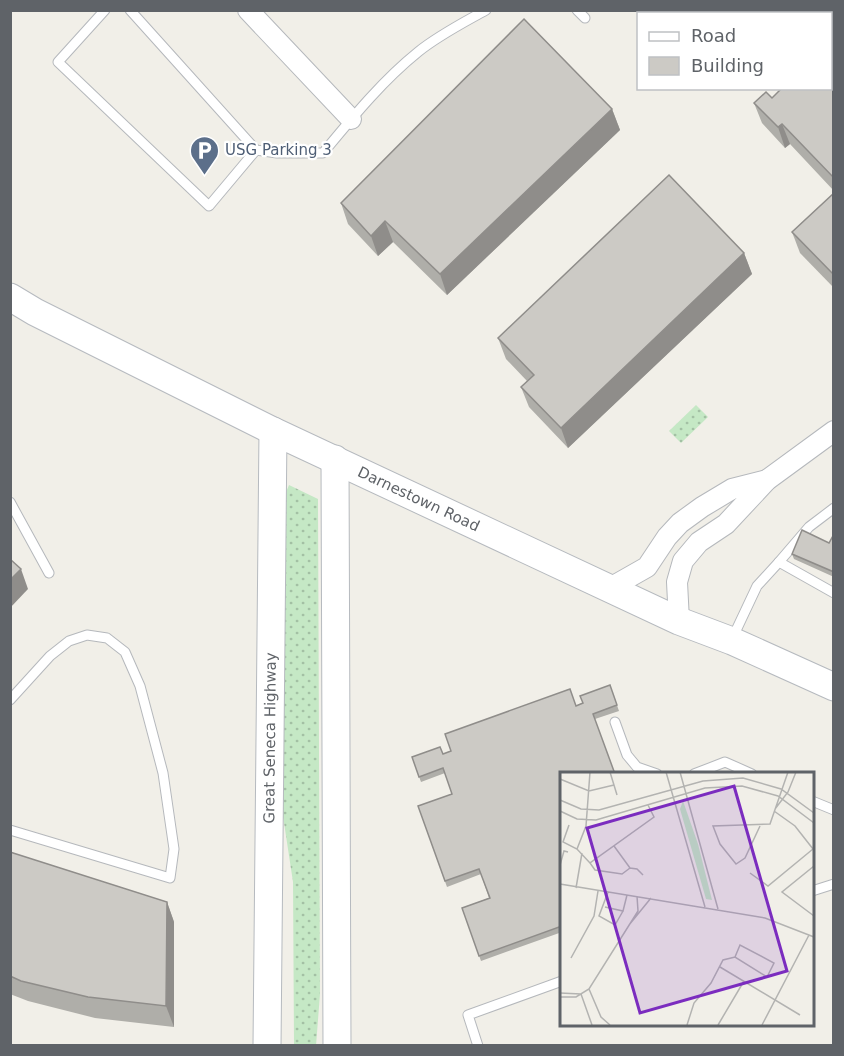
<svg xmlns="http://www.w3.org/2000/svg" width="844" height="1056" viewBox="0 0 844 1056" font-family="'DejaVu Sans',sans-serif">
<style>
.grass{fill:url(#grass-dots)}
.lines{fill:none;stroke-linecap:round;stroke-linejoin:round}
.lane-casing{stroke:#b5b8bc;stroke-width:11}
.street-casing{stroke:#b5b8bc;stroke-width:22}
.secondary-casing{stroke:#b6babf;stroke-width:29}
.lane{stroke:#fff;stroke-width:9}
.street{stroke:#fff;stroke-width:20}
.secondary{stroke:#fff;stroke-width:27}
.wall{fill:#afaea9}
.shaded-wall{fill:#8f8d8a}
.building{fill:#cccac5;stroke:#8f8d8a;stroke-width:1.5}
.labels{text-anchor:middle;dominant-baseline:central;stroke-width:4.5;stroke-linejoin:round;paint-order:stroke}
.service-label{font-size:15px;fill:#4e5e75;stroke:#fff;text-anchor:start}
.street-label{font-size:15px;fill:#5f6368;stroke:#fff}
.inset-road{fill:none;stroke:#b3b3b1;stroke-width:1.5}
.view{fill:#7b2cbf;fill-opacity:0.15;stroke:#7b2cbf;stroke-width:3}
.inset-edge{fill:none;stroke:#5f6368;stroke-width:3}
</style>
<defs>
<pattern id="grass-dots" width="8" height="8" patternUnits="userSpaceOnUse" patternTransform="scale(1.5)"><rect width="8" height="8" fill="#c5e8c5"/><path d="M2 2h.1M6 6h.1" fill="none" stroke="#a3c0a4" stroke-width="1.8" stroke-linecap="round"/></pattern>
</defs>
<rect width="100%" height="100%" fill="#f1efe8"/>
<g class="grass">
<path d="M696,405L708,417L681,443L669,431Z"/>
<path d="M289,485L318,499L320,994L316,1046L294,1045L293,882L281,803L284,497Z"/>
</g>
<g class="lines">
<defs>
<g id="lane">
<path d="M105,10L58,62L209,206L256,150"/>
<path d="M130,10L256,150L277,153H323C352,118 382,81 418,52C439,35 463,23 486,10"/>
<path d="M577,10L585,18"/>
<path d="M10,502L49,573"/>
<path d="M779,562L809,527L834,508"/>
<path d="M732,639L757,586L779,562L834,593"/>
<path d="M10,700L50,656L69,641L87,635L107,638L125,652L140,686L163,773L174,849L170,878L10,830"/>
<path d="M615,722L627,755L637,767L657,774"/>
<path d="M694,774L725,762L752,774"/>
<path d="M812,801L834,810"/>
<path d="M812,891L834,884"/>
<path d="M478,1046L468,1015L562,981"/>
</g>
<g id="street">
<path d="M248,10L351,119"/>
<path d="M610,588L647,567L667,537L680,523L702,507L732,489L767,480"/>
<path d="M679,621L677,582L683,561L699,542L726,524L767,480L834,431"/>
</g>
<g id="secondary">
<path id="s1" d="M10,297L35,312L273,431L679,621L732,641L834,687"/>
<path d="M335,459L337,1046"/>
<path id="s2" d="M267,1046L273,431"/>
</g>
</defs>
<use href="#lane" class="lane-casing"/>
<use href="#street" class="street-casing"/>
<use href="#secondary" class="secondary-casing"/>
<use href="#lane" class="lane"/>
<use href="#street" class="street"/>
<use href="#secondary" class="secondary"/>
</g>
<g class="wall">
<path d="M834,40V191L790,144L785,148L762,123L754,103L772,98Z"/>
<path d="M612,109L620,130L447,295L393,242L378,256L348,224L341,203Z"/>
<path d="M834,193V288L800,253L792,232Z"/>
<path d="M744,253L752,274L568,448L529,407L521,387L527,381L506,359L498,338Z"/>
<path d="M834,534V577L794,559L792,554L829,543Z"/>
<path d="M610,685L619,711L595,719L562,774V932L481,961L462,908L489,898L481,874L447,887L418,806L452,794L445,773L421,782L412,757L443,754L583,703Z"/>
<path d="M10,852L167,902L174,922V1027L95,1018L28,1001L10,994Z"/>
</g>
<g class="shaded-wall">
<path d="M612,109L620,130L447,295L440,274Z"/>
<path d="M782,124L790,144L785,148L778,127Z"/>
<path d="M385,221L393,242L378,256L371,236Z"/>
<path d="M744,253L752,274L568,448L561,428Z"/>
<path d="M21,569L28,589L10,608V580Z"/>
<path d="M167,902L174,922V1027L166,1006Z"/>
</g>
<g class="building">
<path d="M524,19L612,109L440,274L385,221L371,236L341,203Z"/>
<path d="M834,40V178L782,124L778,127L754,103L766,92L772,98L782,88H831V43Z"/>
<path d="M669,175L744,253L561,428L521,387L534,375L498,338Z"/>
<path d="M834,193V275L792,232Z"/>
<path d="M802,530L829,543L834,534V572L792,554Z"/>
<path d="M10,559L21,569L10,580Z"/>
<path d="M610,685L617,705L593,714L615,774H562V926L479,956L462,908L490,898L479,869L445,881L418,806L452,794L443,768L419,777L412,757L440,747L443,754L451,751L445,734L570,689L576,706L583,703L580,696Z"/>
<path d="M10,852L167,902L166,1006L88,997L21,981L10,976Z"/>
</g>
<defs>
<symbol id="parking-pin" viewBox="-11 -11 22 30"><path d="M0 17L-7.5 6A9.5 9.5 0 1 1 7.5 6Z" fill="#5c6f8a" stroke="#fff"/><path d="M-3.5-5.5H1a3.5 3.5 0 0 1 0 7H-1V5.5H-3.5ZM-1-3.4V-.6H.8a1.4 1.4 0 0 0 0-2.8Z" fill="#fff"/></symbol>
</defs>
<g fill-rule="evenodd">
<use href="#parking-pin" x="188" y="134" width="33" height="45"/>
</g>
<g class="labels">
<g class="service-label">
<text x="225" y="150">USG Parking 3</text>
</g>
<g class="street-label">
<text stroke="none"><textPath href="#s1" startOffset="456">Darnestown Road</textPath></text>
<text stroke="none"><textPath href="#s2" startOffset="308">Great Seneca Highway</textPath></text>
</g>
</g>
<g transform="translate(560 772)">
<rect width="254" height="254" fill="#f1efe8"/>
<path d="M123,29L138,72L152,128L146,127L120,37Z" fill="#c5e8c5"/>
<path class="inset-road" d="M50,0L57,23M106,0L145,135M120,0L158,137M0,7L29,19L54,13M0,28L21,37L39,38L143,9L183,6L221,17L254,41M215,37L228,20L236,0M0,39L17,47L36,48L145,16L182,14L218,24L254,51M9,53L3,70L17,77L30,91M200,54L185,86L176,92L160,72L153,54L210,52L228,0M54,74L70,96L77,97L83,103M17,77L26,54L30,0M0,93L4,79L8,80M254,94L222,120L254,144M70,96L62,102L35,98L30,91L94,45L88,33M190,101L208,114L253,77L235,54L214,39M0,112L205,146L254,165M16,116L22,81M48,120L39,144L55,153L63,139M45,135L63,139L67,123M69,153L91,126M11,186L34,144L38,119M160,195L240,243M29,217L41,245L50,253M0,221L21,222M21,222L32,253M0,225H16L29,217L78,139L77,124M127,253L134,231L151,211L163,188L175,185L207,205L214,191L180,173L175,185M158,253L184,209M202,253L249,163"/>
<path class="view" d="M174,14L227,199L80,241L27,56Z"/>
<rect width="254" height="254" class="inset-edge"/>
</g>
<rect width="844" height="1056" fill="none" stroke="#5f6368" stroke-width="24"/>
<rect x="637" y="12" width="195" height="78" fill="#ffffff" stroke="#bfc1c3" stroke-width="1.5"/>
<rect x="649" y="32" width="30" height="9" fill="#ffffff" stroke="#bfc1c3" stroke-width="1.5"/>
<text x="691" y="42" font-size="18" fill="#5f6368">Road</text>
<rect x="649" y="57" width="30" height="18" fill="#cccac5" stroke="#bfc1c3" stroke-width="1.5"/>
<text x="691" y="72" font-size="18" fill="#5f6368">Building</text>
</svg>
